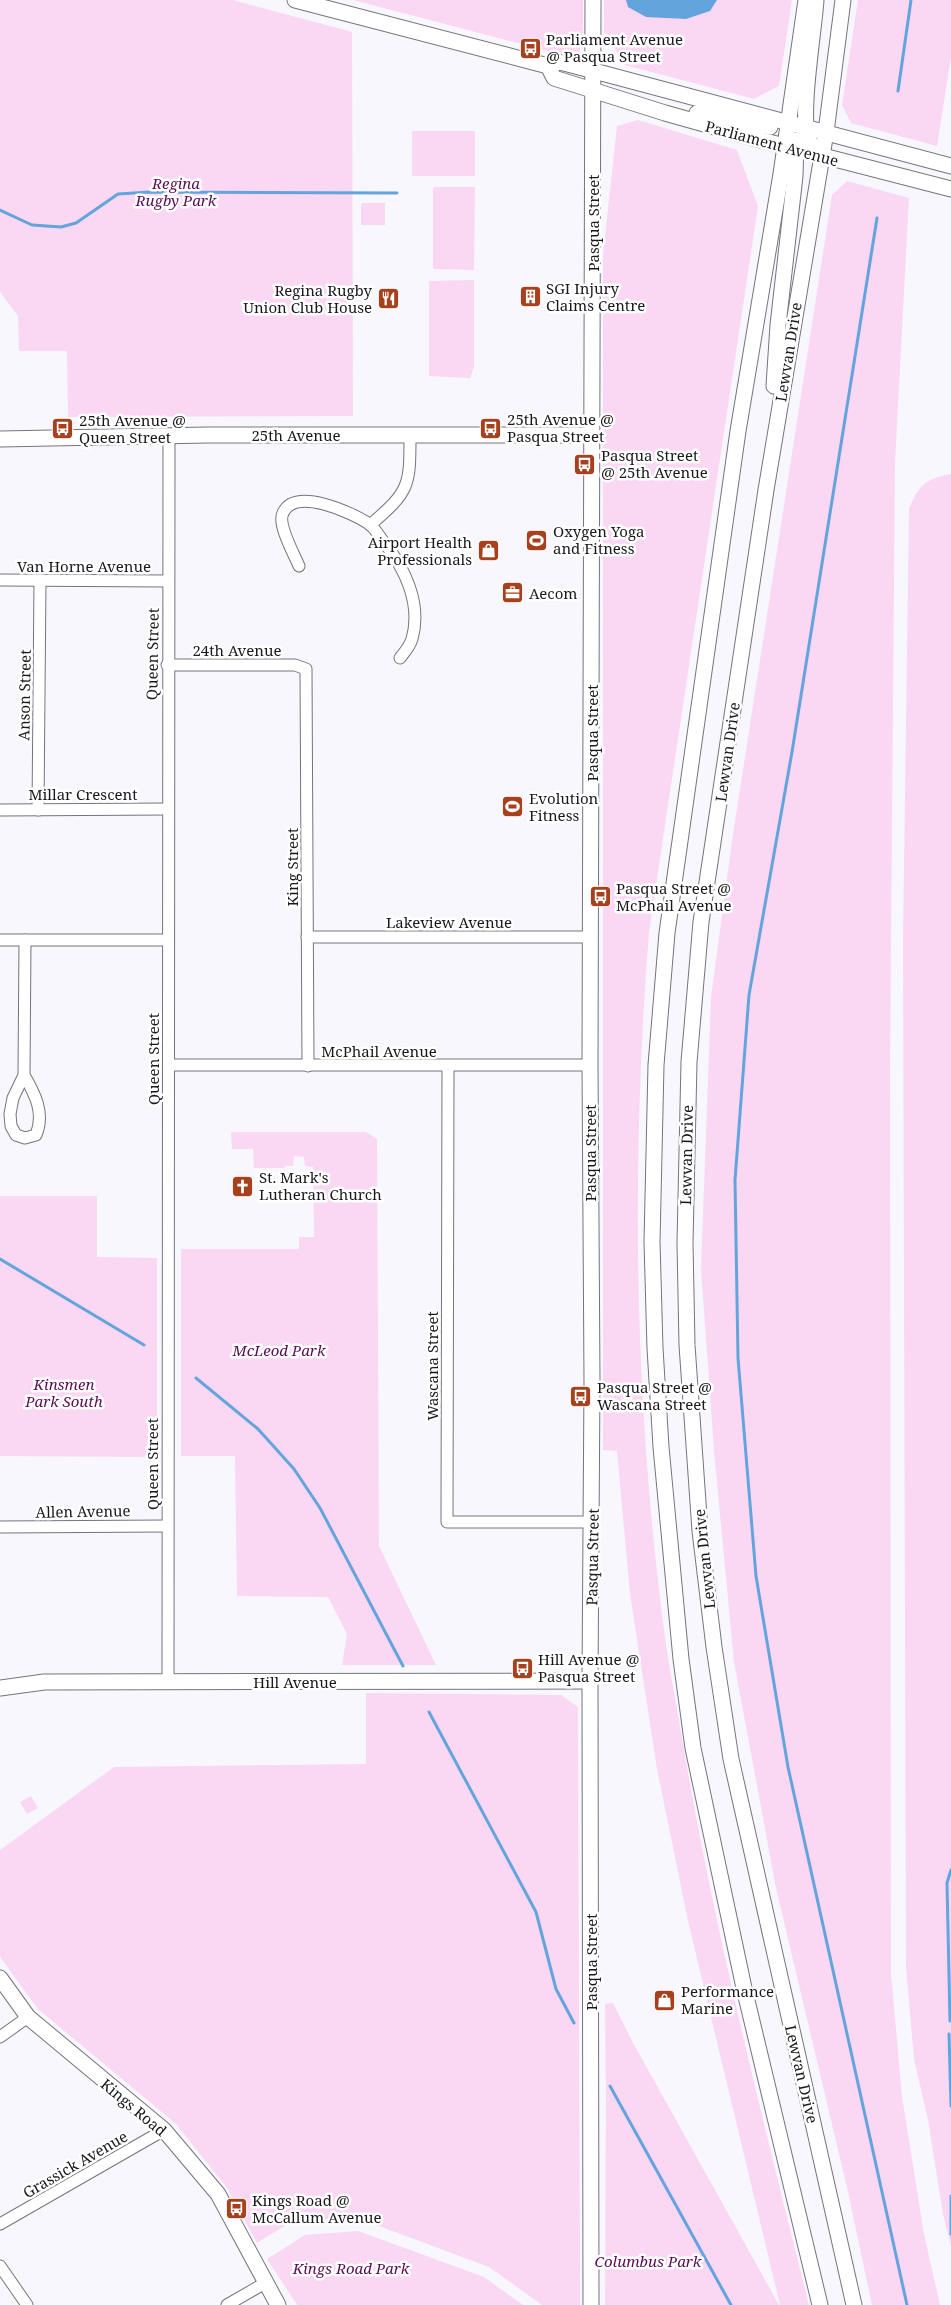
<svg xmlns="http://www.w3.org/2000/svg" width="951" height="2305" viewBox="0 0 951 2305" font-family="'Noto Serif',serif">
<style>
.green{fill:#fad7f3}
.water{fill:#63a4dd}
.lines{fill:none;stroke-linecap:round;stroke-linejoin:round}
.stream{stroke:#63a4dd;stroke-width:3}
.street-casing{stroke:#75747e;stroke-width:13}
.secondary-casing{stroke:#75747e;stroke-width:17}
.street{stroke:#fff;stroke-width:11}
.secondary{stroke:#fff;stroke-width:15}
.labels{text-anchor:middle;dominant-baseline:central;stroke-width:5;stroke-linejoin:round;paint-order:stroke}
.poi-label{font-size:15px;fill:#19191d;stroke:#fff;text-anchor:start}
.street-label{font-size:15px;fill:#19191d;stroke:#fff}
.park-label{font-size:15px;font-style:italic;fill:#5b0a53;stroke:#fff}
</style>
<rect width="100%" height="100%" fill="#f7f7fd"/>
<g class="green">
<path d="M0,0H233L352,32L353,416L68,417L67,351H19L18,316L0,292Z"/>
<path d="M353,0H583V37L579,53L567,56Z"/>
<path d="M604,0H792L779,86L754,99L625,65L604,32Z"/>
<path d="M858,0H951V57L937,146L851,123L842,105Z"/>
<path d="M638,120L737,150L758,206L649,932C631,1161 634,1395 663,1622C667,1657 674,1691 680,1726C712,1921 761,2113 809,2305H780L688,1921L657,1769L630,1594L617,1451L603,1450V255L617,126Z"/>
<rect x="412" y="131" width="63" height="45"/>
<path d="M847,181L909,198L895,461L890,1071L891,1973L902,2097L924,2234L940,2305H872L848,2192L776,1888L734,1662L714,1451L701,1269L711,997L732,841L832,195Z"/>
<path d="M433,187H475L474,270L433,269Z"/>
<rect x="361" y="203" width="24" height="22"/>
<path d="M474,280V367L470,378L429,376V281Z"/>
<path d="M951,474V2247L943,2214L928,2120L914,2059L906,1968L903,940L909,509C919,485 925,479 951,474Z"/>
<path d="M231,1132H366L377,1139L379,1546L436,1665H342L347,1634L328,1597L237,1596L235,1456H181V1249H299V1237H314L313,1167L305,1166L304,1157L294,1156L293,1166H285V1168H254L253,1149H232Z"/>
<path d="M0,1196H97V1257L157,1258V1457L0,1456Z"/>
<path d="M366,1693L561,1695L578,1707L580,2305H542L489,2267L371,2223L299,2217L257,2243L227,2188L176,2124L38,2009L0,1957V1850L114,1767L366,1764Z"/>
<path d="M31,1796L38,1808L27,1814L20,1802Z"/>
<path d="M613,2003L632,2041L779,2305H605L606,2096L605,2004Z"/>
<path d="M358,2231L484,2277L523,2305H297L267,2259L305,2235Z"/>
</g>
<path class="water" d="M626,0H717L710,11L686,19L646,17L628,7Z"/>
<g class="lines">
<g class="stream">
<path d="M898,91L911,0"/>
<path d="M0,210L32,225L61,227L76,223L118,194L150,192L397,193"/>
<path d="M877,218L792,752L749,995L735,1180L738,1358L756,1576L788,1767L907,2305"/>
<path d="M0,1259L144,1345"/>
<path d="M196,1378L258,1429L294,1469L320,1508L403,1666"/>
<path d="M429,1712L536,1912L556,1989L574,2023"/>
<path d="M950,2021L947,1883L951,1870"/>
<path d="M949,2034L951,2106"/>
<path d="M610,2086L731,2305"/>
<path d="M951,2196V2234"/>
</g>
<defs>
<g id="street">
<path d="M370,525C410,491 410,486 410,435"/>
<path d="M299,566C294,554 277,524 283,513C295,486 353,513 369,524C375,528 379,536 383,541C405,568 422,604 412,639C410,646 404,653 400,658"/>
<path d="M0,580L168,581"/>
<path d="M167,665H295L306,669L308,1066"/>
<path d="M0,810L167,809"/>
<path d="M38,810L40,580"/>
<path d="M307,937H591"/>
<path d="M0,940H167"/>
<path d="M169,1065H590"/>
<path d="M448,1066L447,1522H592"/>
<path d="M24,1075C35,1094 45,1113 36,1135L25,1138L16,1135L11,1126L10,1114L13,1098L24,1075L25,940"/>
<path d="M0,1527L167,1526"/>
<path d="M168,1682L169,437"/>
<path d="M0,2037L28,2017"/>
<path d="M0,2224L164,2130"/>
<path d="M0,2266L27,2305"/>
<path d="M227,2305L265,2283"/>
</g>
<g id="secondary">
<path d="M295,0L548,66L557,62L564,63L951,166"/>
<path d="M806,0L781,174L738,431L667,933L656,1065L652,1242L655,1348L661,1447L681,1659L693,1748L744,1988L820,2305"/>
<path d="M816,0C814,31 800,112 808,138C811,146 816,151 822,157"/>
<path d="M843,0L826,132L766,490L701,922L689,1062L685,1243L687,1345L700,1531L714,1647L731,1759L854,2305"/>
<path d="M548,66L554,78L665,113L761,140L951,189"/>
<path d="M697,113L770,127"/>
<path d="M774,386L778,325L795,176L796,140"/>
<path d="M0,439L208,435H593"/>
<path d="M0,1688L44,1682L590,1681"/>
<path d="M0,1978L28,2017L164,2130L218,2194L278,2305"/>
<path d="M591,2305L590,1681L592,1381L590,1065L593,0"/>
</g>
</defs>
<use href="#street" class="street-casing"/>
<use href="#secondary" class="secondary-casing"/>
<use href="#street" class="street"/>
<use href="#secondary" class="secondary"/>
</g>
<defs>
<symbol id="bus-square" viewBox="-11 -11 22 22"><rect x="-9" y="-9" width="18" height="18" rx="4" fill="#a7401c" stroke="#fff"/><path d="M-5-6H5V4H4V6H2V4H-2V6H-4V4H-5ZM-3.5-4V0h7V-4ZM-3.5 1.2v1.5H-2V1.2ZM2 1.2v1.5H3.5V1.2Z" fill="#fff"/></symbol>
<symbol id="building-square" viewBox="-11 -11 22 22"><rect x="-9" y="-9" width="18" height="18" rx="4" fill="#a7401c" stroke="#fff"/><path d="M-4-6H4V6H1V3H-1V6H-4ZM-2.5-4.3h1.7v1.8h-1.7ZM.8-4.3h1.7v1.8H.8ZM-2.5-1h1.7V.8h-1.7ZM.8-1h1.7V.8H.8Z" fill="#fff"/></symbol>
<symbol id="restaurant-square" viewBox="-11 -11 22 22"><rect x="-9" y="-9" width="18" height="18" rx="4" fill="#a7401c" stroke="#fff"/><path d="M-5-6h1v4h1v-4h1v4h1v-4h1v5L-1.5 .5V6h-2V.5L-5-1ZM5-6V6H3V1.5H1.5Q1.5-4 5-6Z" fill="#fff"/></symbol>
<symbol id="stadium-square" viewBox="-11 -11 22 22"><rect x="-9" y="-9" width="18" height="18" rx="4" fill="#a7401c" stroke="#fff"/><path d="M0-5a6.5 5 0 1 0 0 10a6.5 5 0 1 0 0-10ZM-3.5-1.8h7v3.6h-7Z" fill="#fff"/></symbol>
<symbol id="shop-square" viewBox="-11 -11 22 22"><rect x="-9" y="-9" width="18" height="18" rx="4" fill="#a7401c" stroke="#fff"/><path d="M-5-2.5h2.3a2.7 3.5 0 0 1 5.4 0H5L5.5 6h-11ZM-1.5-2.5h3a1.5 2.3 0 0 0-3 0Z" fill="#fff"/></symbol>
<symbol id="office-square" viewBox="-11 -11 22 22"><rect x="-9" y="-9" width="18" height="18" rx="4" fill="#a7401c" stroke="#fff"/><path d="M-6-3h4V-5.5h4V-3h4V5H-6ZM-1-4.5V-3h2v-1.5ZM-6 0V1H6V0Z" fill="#fff"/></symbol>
<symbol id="church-square" viewBox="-11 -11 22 22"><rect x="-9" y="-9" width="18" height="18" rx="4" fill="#a7401c" stroke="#fff"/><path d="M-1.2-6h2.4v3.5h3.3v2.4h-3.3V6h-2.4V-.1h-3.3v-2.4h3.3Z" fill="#fff"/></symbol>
</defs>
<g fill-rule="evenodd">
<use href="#bus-square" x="518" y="36" width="25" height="25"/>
<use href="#building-square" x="518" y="284" width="25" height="25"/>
<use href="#restaurant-square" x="376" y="286" width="25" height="25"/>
<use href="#bus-square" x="478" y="416" width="25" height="25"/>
<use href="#bus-square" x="50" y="416" width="25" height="25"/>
<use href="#bus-square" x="572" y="452" width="25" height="25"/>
<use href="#stadium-square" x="524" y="528" width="25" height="25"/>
<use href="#shop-square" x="476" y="538" width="25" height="25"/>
<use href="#office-square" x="500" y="580" width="25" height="25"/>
<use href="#stadium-square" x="500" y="794" width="25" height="25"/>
<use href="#bus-square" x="588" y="884" width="25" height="25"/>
<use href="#church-square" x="230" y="1174" width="25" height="25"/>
<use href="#bus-square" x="568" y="1384" width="25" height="25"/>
<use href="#bus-square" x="510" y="1656" width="25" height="25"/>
<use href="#shop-square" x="652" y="1988" width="25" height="25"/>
<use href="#bus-square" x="224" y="2196" width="25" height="25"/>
</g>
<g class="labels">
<g class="poi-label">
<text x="546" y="39">Parliament Avenue<tspan x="546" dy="17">@ Pasqua Street</tspan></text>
<text x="546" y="288">SGI Injury<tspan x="546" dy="17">Claims Centre</tspan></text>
<text x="372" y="290" text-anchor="end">Regina Rugby<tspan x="372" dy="17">Union Club House</tspan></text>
<text x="507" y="419">25th Avenue @<tspan x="507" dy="17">Pasqua Street</tspan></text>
<text x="79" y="420">25th Avenue @<tspan x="79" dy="17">Queen Street</tspan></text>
<text x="601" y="455">Pasqua Street<tspan x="601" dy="17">@ 25th Avenue</tspan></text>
<text x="553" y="531">Oxygen Yoga<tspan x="553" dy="17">and Fitness</tspan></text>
<text x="472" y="542" text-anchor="end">Airport Health<tspan x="472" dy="17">Professionals</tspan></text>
<text x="529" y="593">Aecom</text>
<text x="529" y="798">Evolution<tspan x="529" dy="17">Fitness</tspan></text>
<text x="616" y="888">Pasqua Street @<tspan x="616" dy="17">McPhail Avenue</tspan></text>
<text x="259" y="1177">St. Mark's<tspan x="259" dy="17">Lutheran Church</tspan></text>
<text x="597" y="1387">Pasqua Street @<tspan x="597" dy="17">Wascana Street</tspan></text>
<text x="538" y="1659">Hill Avenue @<tspan x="538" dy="17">Pasqua Street</tspan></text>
<text x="681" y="1991">Performance<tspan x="681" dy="17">Marine</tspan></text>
<text x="252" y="2200">Kings Road @<tspan x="252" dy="17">McCallum Avenue</tspan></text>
</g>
<g class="street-label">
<text transform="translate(772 143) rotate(15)">Parliament Avenue</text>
<text transform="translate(593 223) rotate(-90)">Pasqua Street</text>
<text transform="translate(788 352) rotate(-81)">Lewvan Drive</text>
<text x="296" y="435">25th Avenue</text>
<text x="84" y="566">Van Horne Avenue</text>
<text x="237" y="650">24th Avenue</text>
<text transform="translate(152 654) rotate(-89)">Queen Street</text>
<text transform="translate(24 695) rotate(-89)">Anson Street</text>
<text transform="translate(592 733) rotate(-90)">Pasqua Street</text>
<text transform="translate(727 752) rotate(-82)">Lewvan Drive</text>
<text x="83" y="794">Millar Crescent</text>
<text transform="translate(292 867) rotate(-90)">King Street</text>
<text x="449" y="922">Lakeview Avenue</text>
<text x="379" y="1051">McPhail Avenue</text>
<text transform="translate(153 1059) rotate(-90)">Queen Street</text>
<text transform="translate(590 1153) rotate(-90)">Pasqua Street</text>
<text transform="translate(686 1155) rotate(-89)">Lewvan Drive</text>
<text transform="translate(432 1366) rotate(-90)">Wascana Street</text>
<text transform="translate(152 1464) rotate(-90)">Queen Street</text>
<text transform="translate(83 1511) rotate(-1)">Allen Avenue</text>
<text transform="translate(592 1557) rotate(-89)">Pasqua Street</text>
<text transform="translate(704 1559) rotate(-96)">Lewvan Drive</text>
<text x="295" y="1682">Hill Avenue</text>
<text transform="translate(591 1962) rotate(-90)">Pasqua Street</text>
<text transform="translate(802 2074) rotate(77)">Lewvan Drive</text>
<text transform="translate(134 2107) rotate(40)">Kings Road</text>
<text transform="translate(75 2164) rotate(-30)">Grassick Avenue</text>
</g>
<g class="park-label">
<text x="176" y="183">Regina<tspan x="176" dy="17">Rugby Park</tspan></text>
<text x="279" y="1350">McLeod Park</text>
<text x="64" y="1384">Kinsmen<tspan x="64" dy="17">Park South</tspan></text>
<text x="648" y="2261">Columbus Park</text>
<text x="351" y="2268">Kings Road Park</text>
</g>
</g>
</svg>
